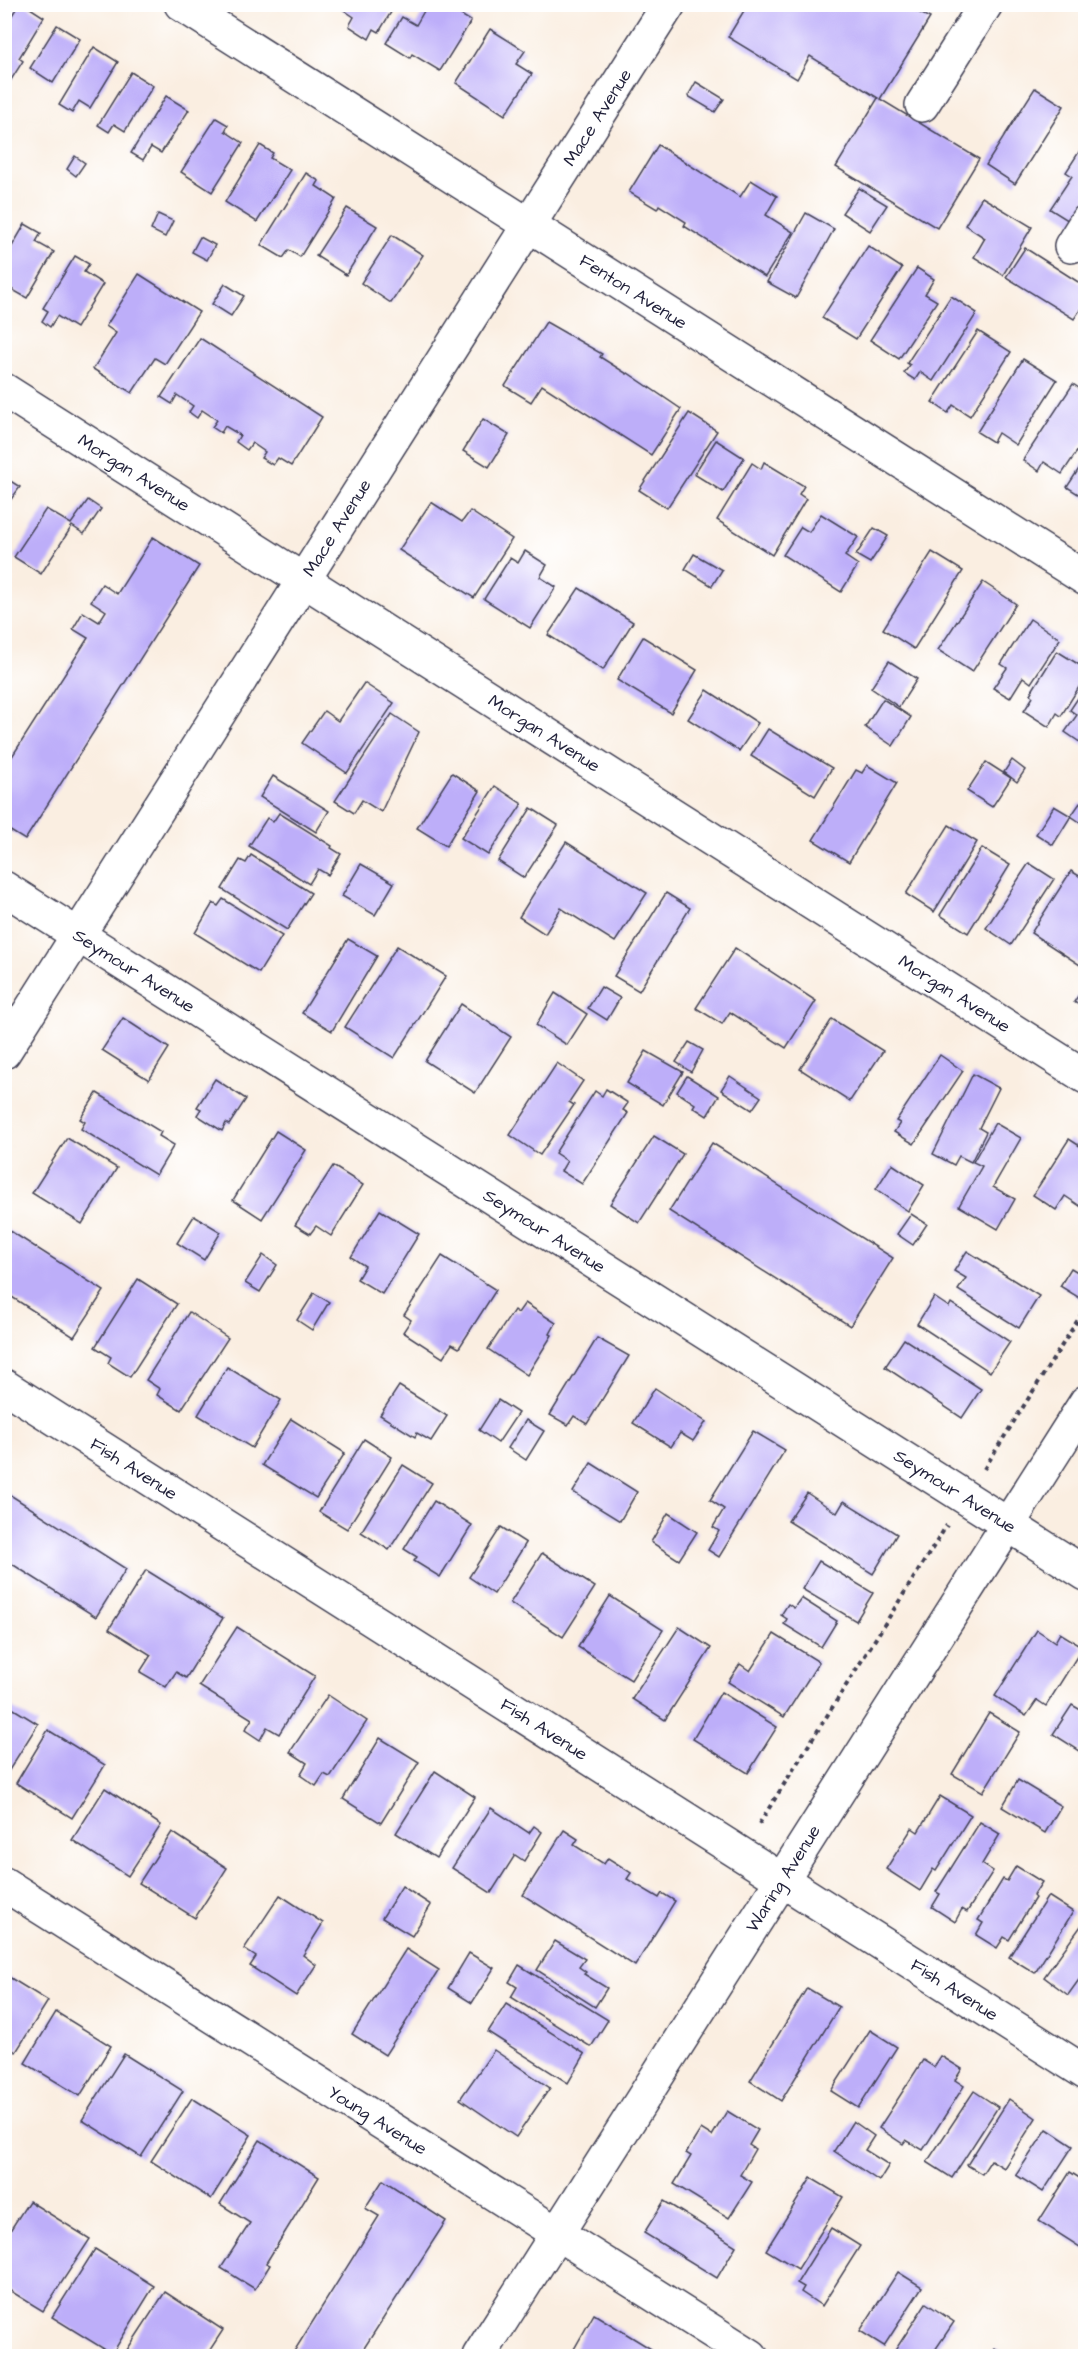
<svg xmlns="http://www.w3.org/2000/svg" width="1090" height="2361" viewBox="0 0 1090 2361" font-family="'Architects Daughter',sans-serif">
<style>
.building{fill:#bdaef9}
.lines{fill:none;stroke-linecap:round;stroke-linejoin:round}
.minor-casing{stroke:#424154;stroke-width:36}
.path{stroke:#424154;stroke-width:4;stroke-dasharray:4.5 4.5;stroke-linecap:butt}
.minor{stroke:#fff;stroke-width:33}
.labels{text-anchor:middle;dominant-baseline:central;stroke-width:5;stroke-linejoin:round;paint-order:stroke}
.street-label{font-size:18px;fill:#22223b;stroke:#fff}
</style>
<rect width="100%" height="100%" fill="#fff"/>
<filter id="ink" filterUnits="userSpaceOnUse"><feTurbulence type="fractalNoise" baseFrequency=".0167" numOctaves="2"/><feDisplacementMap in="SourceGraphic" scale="12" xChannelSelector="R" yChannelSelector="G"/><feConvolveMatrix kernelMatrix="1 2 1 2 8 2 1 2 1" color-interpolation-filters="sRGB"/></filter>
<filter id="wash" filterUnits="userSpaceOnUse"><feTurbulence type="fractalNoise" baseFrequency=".008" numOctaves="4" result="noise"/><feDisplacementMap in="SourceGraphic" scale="24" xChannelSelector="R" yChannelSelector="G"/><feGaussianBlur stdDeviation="1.35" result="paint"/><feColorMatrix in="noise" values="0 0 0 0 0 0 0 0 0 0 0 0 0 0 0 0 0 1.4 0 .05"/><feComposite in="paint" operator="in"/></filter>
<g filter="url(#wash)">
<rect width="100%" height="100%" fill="#faeee1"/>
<g id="blocks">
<g class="building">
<path d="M19,4H24L44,17L19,58L23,61L9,83L4,80V28Z"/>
<path d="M335,4H396L379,32L374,29L369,39L349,26L354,17Z"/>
<path d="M428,4H443L471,21L440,71L412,54L410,58L386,43L402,17L416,25Z"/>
<path d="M748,4H902L930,18L880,99L979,159L937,228L836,167L878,98L810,56L797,79L728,37Z"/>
<path d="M57,25L80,39L53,83L30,68Z"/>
<path d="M490,29L525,51L516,64L532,74L505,115L456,83Z"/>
<path d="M94,47L118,62L90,108L79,101L72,113L59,105Z"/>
<path d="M131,72L153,86L125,131L114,124L109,132L98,125Z"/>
<path d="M696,82L724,99L715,112L688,96Z"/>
<path d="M1035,88L1064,106L1015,184L986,165Z"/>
<path d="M166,96L189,110L161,153L151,147L143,160L131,153Z"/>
<path d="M216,118L228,125L225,131L243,143L212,192L181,172Z"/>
<path d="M1086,141V205L1074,224L1050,209L1072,176L1066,172Z"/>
<path d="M260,145L273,153L270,158L290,170L257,222L225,202Z"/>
<path d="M658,145L740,197L751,180L777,196L766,215L793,232L765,277L684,226L686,222L659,205L657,209L629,192Z"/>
<path d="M75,156L85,163L76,176L67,169Z"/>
<path d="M306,173L319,181L316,186L336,199L300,257L289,250L283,258L261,245Z"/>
<path d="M859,188L887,205L870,231L842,213Z"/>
<path d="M982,197L1032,227L1003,275L974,257L985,238L965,225Z"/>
<path d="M347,208L377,226L346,275L316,256Z"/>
<path d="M806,213L834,229L796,298L767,282Z"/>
<path d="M158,214L173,221L165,237L151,230Z"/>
<path d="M25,224L41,233L36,242L54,252L27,298L4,285V260Z"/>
<path d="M392,235L423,255L391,303L361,283Z"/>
<path d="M200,237L215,245L207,260L192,252Z"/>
<path d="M868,246L902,268L856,339L822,318Z"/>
<path d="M1025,248L1086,287V301L1074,319L1006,277Z"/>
<path d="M75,256L89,264L84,272L103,284L76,328L57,316L50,327L42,321L48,311L43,308Z"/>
<path d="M917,268L934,279L925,294L937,301L899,359L870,340Z"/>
<path d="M139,274L199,312L165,364L155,358L132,393L93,369L116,333L106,326Z"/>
<path d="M225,284L244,296L231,316L212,304Z"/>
<path d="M951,296L977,313L933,381L920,372L915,380L904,373L910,365L907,363Z"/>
<path d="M546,322L602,354L600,357L627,374L628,373L681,409L651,455L542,385L531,402L505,386Z"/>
<path d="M978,331L1011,352L970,416L953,405L948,413L932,402Z"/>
<path d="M200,338L322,417L291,466L278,458L273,465L261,458L265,452L252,443L247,450L236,442L240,435L225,426L221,433L212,427L217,420L202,410L197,418L189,412L193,406L177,395L172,404L161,397Z"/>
<path d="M1023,359L1057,380L1016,445L998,433L993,442L977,432Z"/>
<path d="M1073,384L1086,393V438L1062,474L1044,462L1039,471L1023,460Z"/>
<path d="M689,413L717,431L667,508L639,490Z"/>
<path d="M483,419L509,435L489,467L463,451Z"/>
<path d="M716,440L744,458L723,492L694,474Z"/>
<path d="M1086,458V499L1067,487Z"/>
<path d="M764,462L804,486L799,494L806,499L772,555L717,520L752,463L761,469Z"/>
<path d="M4,477L20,487L4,509Z"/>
<path d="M88,500L101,509L84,534L72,526L41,574L14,557L46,509L71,524Z"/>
<path d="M431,502L462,522L470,511L512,539L474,598L399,550Z"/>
<path d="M821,514L858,537L845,556L858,565L841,592L783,555L801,527L809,532Z"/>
<path d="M874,528L888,536L870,563L856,555Z"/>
<path d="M153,537L199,566L25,840L4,827V769L88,638L73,629L83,612L99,622L106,611L91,601L102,584L117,594Z"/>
<path d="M525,551L547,565L540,577L556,587L530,628L484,599L510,558L518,563Z"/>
<path d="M932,552L963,571L914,649L883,629Z"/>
<path d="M694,554L722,570L712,586L685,569Z"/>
<path d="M983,582L1016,604L972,672L938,650Z"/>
<path d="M579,588L633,622L603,670L548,635Z"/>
<path d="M1030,619L1060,639L1031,683L1023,677L1010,698L993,688L1007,668L1001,664Z"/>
<path d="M643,637L697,670L671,713L617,680Z"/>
<path d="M1057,651L1086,669V676L1061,716L1057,713L1049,727L1024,711L1033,697L1030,694Z"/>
<path d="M889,661L917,679L899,707L871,688Z"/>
<path d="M364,683L394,703L347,773L302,743L324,711L338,721Z"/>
<path d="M1086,686V742L1084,745L1065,732L1077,715L1070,710Z"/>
<path d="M707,690L758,723L739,751L688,719Z"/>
<path d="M883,699L911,717L893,746L865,727Z"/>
<path d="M392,714L419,732L381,812L362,800L354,813L335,801Z"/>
<path d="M768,729L832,768L815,796L751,756Z"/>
<path d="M1012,760L1025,770L1017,782L1004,772Z"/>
<path d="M986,762L1011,778L992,807L967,791Z"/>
<path d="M867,765L897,783L849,862L813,840L856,770L862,773Z"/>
<path d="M452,773L480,791L446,846L417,828Z"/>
<path d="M273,776L329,811L316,832L260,797Z"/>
<path d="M495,786L522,804L488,855L461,838Z"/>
<path d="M1080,803L1086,807V826L1071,816Z"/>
<path d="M1054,806L1071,816L1053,845L1036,834Z"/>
<path d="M531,808L558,825L524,878L498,861Z"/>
<path d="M279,813L332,846L331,848L341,854L328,875L318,869L309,884L249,846L267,818L273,822Z"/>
<path d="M949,825L977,842L934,912L906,894Z"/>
<path d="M566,842L647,893L615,942L561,908L545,934L519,917Z"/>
<path d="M982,848L1010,865L968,933L940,915Z"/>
<path d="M251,855L311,893L287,930L222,889L240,860L246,863Z"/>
<path d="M1029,863L1054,879L1011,945L986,928Z"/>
<path d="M361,864L394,883L375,915L342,896Z"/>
<path d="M1071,871L1086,880V963L1083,967L1031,933Z"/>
<path d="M666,893L690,908L639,991L614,976Z"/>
<path d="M223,899L282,936L259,973L195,933L213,903L218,906Z"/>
<path d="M348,939L377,956L332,1031L302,1013Z"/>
<path d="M397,946L446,976L394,1058L345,1027Z"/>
<path d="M735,948L816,1001L786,1048L730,1012L722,1024L696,1008Z"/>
<path d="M1086,984V1009L1074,1002Z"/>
<path d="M601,987L620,998L607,1020L588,1008Z"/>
<path d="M555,993L587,1014L567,1045L536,1025Z"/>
<path d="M461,1004L511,1037L475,1093L425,1061Z"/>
<path d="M123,1018L169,1048L149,1080L102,1050Z"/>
<path d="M832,1019L883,1051L850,1101L800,1069Z"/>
<path d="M689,1042L703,1050L691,1072L676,1062Z"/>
<path d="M646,1051L683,1072L663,1105L627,1083Z"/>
<path d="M940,1055L963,1071L914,1144L894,1132L900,1123L896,1121Z"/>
<path d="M557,1063L583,1081L569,1102L574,1105L540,1155L510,1135Z"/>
<path d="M973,1074L999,1088L979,1128L986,1132L971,1162L959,1156L954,1165L933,1154Z"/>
<path d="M687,1076L719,1096L707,1116L693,1107L695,1104L677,1092Z"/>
<path d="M730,1076L761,1097L752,1110L721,1090Z"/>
<path d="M215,1079L246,1099L229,1125L226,1123L222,1131L197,1115L201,1109L197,1107Z"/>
<path d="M606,1089L628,1103L623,1110L628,1113L582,1184L561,1171L567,1161L555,1153L595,1091L602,1096Z"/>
<path d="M97,1093L161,1132L159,1136L174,1145L156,1175L81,1129L85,1122L80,1119Z"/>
<path d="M995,1123L1021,1138L993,1187L1015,1199L998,1229L959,1206L982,1166L973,1162Z"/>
<path d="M276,1131L306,1150L262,1219L233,1200Z"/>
<path d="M654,1136L683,1154L639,1223L610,1204Z"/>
<path d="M67,1138L117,1168L82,1224L32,1193Z"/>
<path d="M1069,1139L1086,1150V1210L1065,1196L1056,1210L1033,1195Z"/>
<path d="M712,1143L893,1258L850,1326L669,1211Z"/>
<path d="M892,1164L924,1185L908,1211L876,1189Z"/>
<path d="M333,1166L363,1185L331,1236L316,1226L310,1234L295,1225Z"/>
<path d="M380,1210L419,1234L382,1294L357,1279L365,1266L351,1257Z"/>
<path d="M911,1214L927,1224L913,1245L897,1234Z"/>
<path d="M194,1216L221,1232L204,1260L177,1243Z"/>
<path d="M4,1227L104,1291L74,1337L4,1292Z"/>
<path d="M967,1251L1039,1296L1019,1328L958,1290L966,1278L954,1271Z"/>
<path d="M263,1255L277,1265L260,1292L245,1283Z"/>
<path d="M442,1256L496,1290L459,1348L452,1344L443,1358L403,1332L411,1320L404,1315Z"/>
<path d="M1071,1268L1086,1277V1302L1060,1286Z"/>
<path d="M138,1279L177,1304L130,1377L108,1363L111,1357L95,1347Z"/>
<path d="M314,1293L329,1302L312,1330L297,1320Z"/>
<path d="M934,1297L949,1307L951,1303L1010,1342L990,1372L917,1324Z"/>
<path d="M525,1303L556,1323L550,1334L552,1335L527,1375L488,1349L514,1310L518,1313Z"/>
<path d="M189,1312L228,1338L181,1410L157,1395L160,1389L146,1380Z"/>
<path d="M597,1338L629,1356L587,1424L574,1416L568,1425L550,1415Z"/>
<path d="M904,1339L981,1389L962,1418L885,1367Z"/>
<path d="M227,1367L281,1400L252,1448L198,1415Z"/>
<path d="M399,1386L447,1416L431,1441L417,1433L415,1437L380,1415Z"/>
<path d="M655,1388L706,1422L693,1441L680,1433L671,1447L633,1423Z"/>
<path d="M498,1400L518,1413L498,1443L479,1430Z"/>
<path d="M291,1419L345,1453L316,1498L262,1465Z"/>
<path d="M526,1420L544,1431L526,1460L508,1448Z"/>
<path d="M753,1431L785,1450L719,1557L708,1550L719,1531L713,1527L724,1509L710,1500Z"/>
<path d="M364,1439L392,1457L347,1529L319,1512Z"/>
<path d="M591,1463L637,1492L620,1521L573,1492Z"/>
<path d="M403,1465L432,1483L389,1550L361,1532Z"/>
<path d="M4,1491L126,1569L96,1617L4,1559Z"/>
<path d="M807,1493L837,1513L844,1501L897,1534L873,1574L788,1521Z"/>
<path d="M434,1501L472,1525L440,1577L414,1561L417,1557L404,1549Z"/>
<path d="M668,1513L697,1532L679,1560L651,1542Z"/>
<path d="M501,1527L526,1543L494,1594L469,1577Z"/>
<path d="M542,1553L595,1587L563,1637L510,1603Z"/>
<path d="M819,1561L873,1593L856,1621L802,1589Z"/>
<path d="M146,1570L223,1618L186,1678L176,1672L166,1687L140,1672L151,1655L109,1629Z"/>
<path d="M610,1596L663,1630L631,1680L578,1647Z"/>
<path d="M801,1598L837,1621L821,1647L784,1624L787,1619L781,1615L788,1604L794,1608Z"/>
<path d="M237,1627L315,1676L279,1734L267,1727L260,1740L245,1730L252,1719L199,1686Z"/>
<path d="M679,1627L711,1648L665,1720L632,1699Z"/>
<path d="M1037,1630L1055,1642L1060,1633L1083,1647L1046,1706L1037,1700L1026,1716L995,1696Z"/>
<path d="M774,1634L819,1662L784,1717L728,1682L740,1664L750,1671Z"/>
<path d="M721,1692L777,1727L748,1773L693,1739Z"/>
<path d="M328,1695L367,1721L330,1777L324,1774L316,1786L300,1775L307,1763L290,1752Z"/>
<path d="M4,1703L38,1724L6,1775L4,1774Z"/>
<path d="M1072,1705L1086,1713V1755L1053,1734Z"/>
<path d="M989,1713L1020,1732L983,1792L952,1774Z"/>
<path d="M48,1730L105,1765L72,1818L16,1783Z"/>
<path d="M380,1738L419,1762L381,1823L343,1799Z"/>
<path d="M435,1771L475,1797L436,1858L396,1833Z"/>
<path d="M1018,1780L1061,1806L1045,1833L1002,1807Z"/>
<path d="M105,1788L161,1825L128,1876L72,1840Z"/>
<path d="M940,1796L971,1815L936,1871L933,1869L920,1891L886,1869L912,1828L918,1832Z"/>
<path d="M491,1808L529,1833L534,1826L542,1832L524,1861L515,1855L491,1893L452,1868Z"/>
<path d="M980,1822L1000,1834L982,1864L993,1871L967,1912L962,1909L955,1922L932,1907L940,1894L936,1892Z"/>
<path d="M564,1830L578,1839L574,1845L604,1864L608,1858L619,1865L631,1873L627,1879L659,1898L662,1893L675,1901L635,1966L523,1895Z"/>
<path d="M172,1832L227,1868L195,1918L139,1883Z"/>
<path d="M1016,1866L1042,1882L1033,1896L1035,1898L1009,1940L1004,1937L997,1948L976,1935L983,1923L978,1920L1003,1879L1007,1881Z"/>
<path d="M402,1886L431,1905L412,1936L382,1918Z"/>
<path d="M280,1895L323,1923L303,1955L316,1965L296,1996L250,1966L256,1957L244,1949Z"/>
<path d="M1048,1896L1073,1912L1035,1973L1009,1957Z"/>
<path d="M1086,1919V1970L1068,1995L1044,1977Z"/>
<path d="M555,1941L585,1959L579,1967L586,1972L584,1974L607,1988L595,2007L537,1970Z"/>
<path d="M406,1949L439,1970L385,2055L352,2034Z"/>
<path d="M469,1953L494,1968L472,2003L448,1988Z"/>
<path d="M519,1965L608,2020L591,2047L511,1997L517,1987L509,1982Z"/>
<path d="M4,1974L48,2001L16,2052L4,2044Z"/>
<path d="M807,1988L839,2007L781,2101L750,2081Z"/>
<path d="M506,2004L585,2054L568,2083L488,2032Z"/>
<path d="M56,2012L111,2046L80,2096L25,2063Z"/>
<path d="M870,2030L897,2047L858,2108L831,2091Z"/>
<path d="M494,2050L550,2088L516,2137L460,2099Z"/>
<path d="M124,2054L183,2091L141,2157L82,2120Z"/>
<path d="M941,2056L962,2069L955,2080L964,2086L923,2150L906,2140L903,2144L879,2128L923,2060L934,2067Z"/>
<path d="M974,2091L998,2107L952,2178L927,2162Z"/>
<path d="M192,2098L251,2135L211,2199L151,2161Z"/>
<path d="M1009,2099L1036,2118L1004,2168L991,2160L982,2174L967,2165Z"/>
<path d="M727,2111L758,2130L749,2145L755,2149L740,2175L752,2182L729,2218L674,2184L691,2156L686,2153L701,2129L712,2136Z"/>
<path d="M853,2121L874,2136L865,2150L889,2165L879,2181L834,2151Z"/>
<path d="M1047,2129L1073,2146L1043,2192L1016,2175Z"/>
<path d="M260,2140L319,2177L266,2263L270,2265L255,2289L221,2268L250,2223L220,2204Z"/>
<path d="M1070,2172L1086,2182V2251L1039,2221Z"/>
<path d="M811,2178L843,2197L798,2269L766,2250Z"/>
<path d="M383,2180L446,2221L359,2356H298L293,2353L379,2216L365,2208Z"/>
<path d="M29,2201L90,2239L43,2311L4,2287V2240Z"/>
<path d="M664,2201L736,2246L717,2278L644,2233Z"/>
<path d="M831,2228L860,2246L822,2306L801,2292L804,2287L797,2283Z"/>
<path d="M95,2249L154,2286L112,2354L52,2317Z"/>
<path d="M898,2272L922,2287L884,2346L860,2331Z"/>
<path d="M165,2292L223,2330L206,2356H123Z"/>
<path d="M926,2303L954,2322L931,2356H895L892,2355Z"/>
<path d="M594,2314L656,2352L653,2356H583L573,2351Z"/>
<path d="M995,2349L1005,2356H990Z"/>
</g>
</g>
</g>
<g filter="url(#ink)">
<use href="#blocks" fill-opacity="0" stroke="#424154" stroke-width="1.5"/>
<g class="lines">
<defs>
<g id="minor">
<path id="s1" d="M181,4L1086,579"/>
<path d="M922,105L986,4"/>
<path d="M1071,246L1086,222"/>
<path id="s2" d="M4,390L1086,1077"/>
<path id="s3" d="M4,888L1086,1574"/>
<path id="s4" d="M4,1052L669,4"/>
<path id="s5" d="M4,1386L1086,2073"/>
<path id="s6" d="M4,1884L751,2356"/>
<path id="s7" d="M479,2356L1086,1402"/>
</g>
</defs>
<use href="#minor" class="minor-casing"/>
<g class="path">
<path d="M984,1469L1086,1307"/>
<path d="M759,1824L947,1525"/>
</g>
<use href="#minor" class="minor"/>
</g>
</g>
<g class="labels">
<g class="street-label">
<text stroke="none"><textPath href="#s4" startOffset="1107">Mace Avenue</textPath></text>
<text stroke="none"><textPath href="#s1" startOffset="536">Fenton Avenue</textPath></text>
<text stroke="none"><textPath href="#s2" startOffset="154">Morgan Avenue</textPath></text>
<text stroke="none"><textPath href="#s4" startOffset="621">Mace Avenue</textPath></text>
<text stroke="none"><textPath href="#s2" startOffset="640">Morgan Avenue</textPath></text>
<text stroke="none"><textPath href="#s3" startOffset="154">Seymour Avenue</textPath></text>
<text stroke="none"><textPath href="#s2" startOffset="1126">Morgan Avenue</textPath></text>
<text stroke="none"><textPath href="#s3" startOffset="640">Seymour Avenue</textPath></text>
<text stroke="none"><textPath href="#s5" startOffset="154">Fish Avenue</textPath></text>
<text stroke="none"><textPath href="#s3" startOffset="1126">Seymour Avenue</textPath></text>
<text stroke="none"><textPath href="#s5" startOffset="640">Fish Avenue</textPath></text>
<text stroke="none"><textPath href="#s7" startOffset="566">Waring Avenue</textPath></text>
<text stroke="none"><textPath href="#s5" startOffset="1126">Fish Avenue</textPath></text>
<text stroke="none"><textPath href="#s6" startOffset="442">Young Avenue</textPath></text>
</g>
</g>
<rect width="1090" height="2361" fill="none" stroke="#fff" stroke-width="24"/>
</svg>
